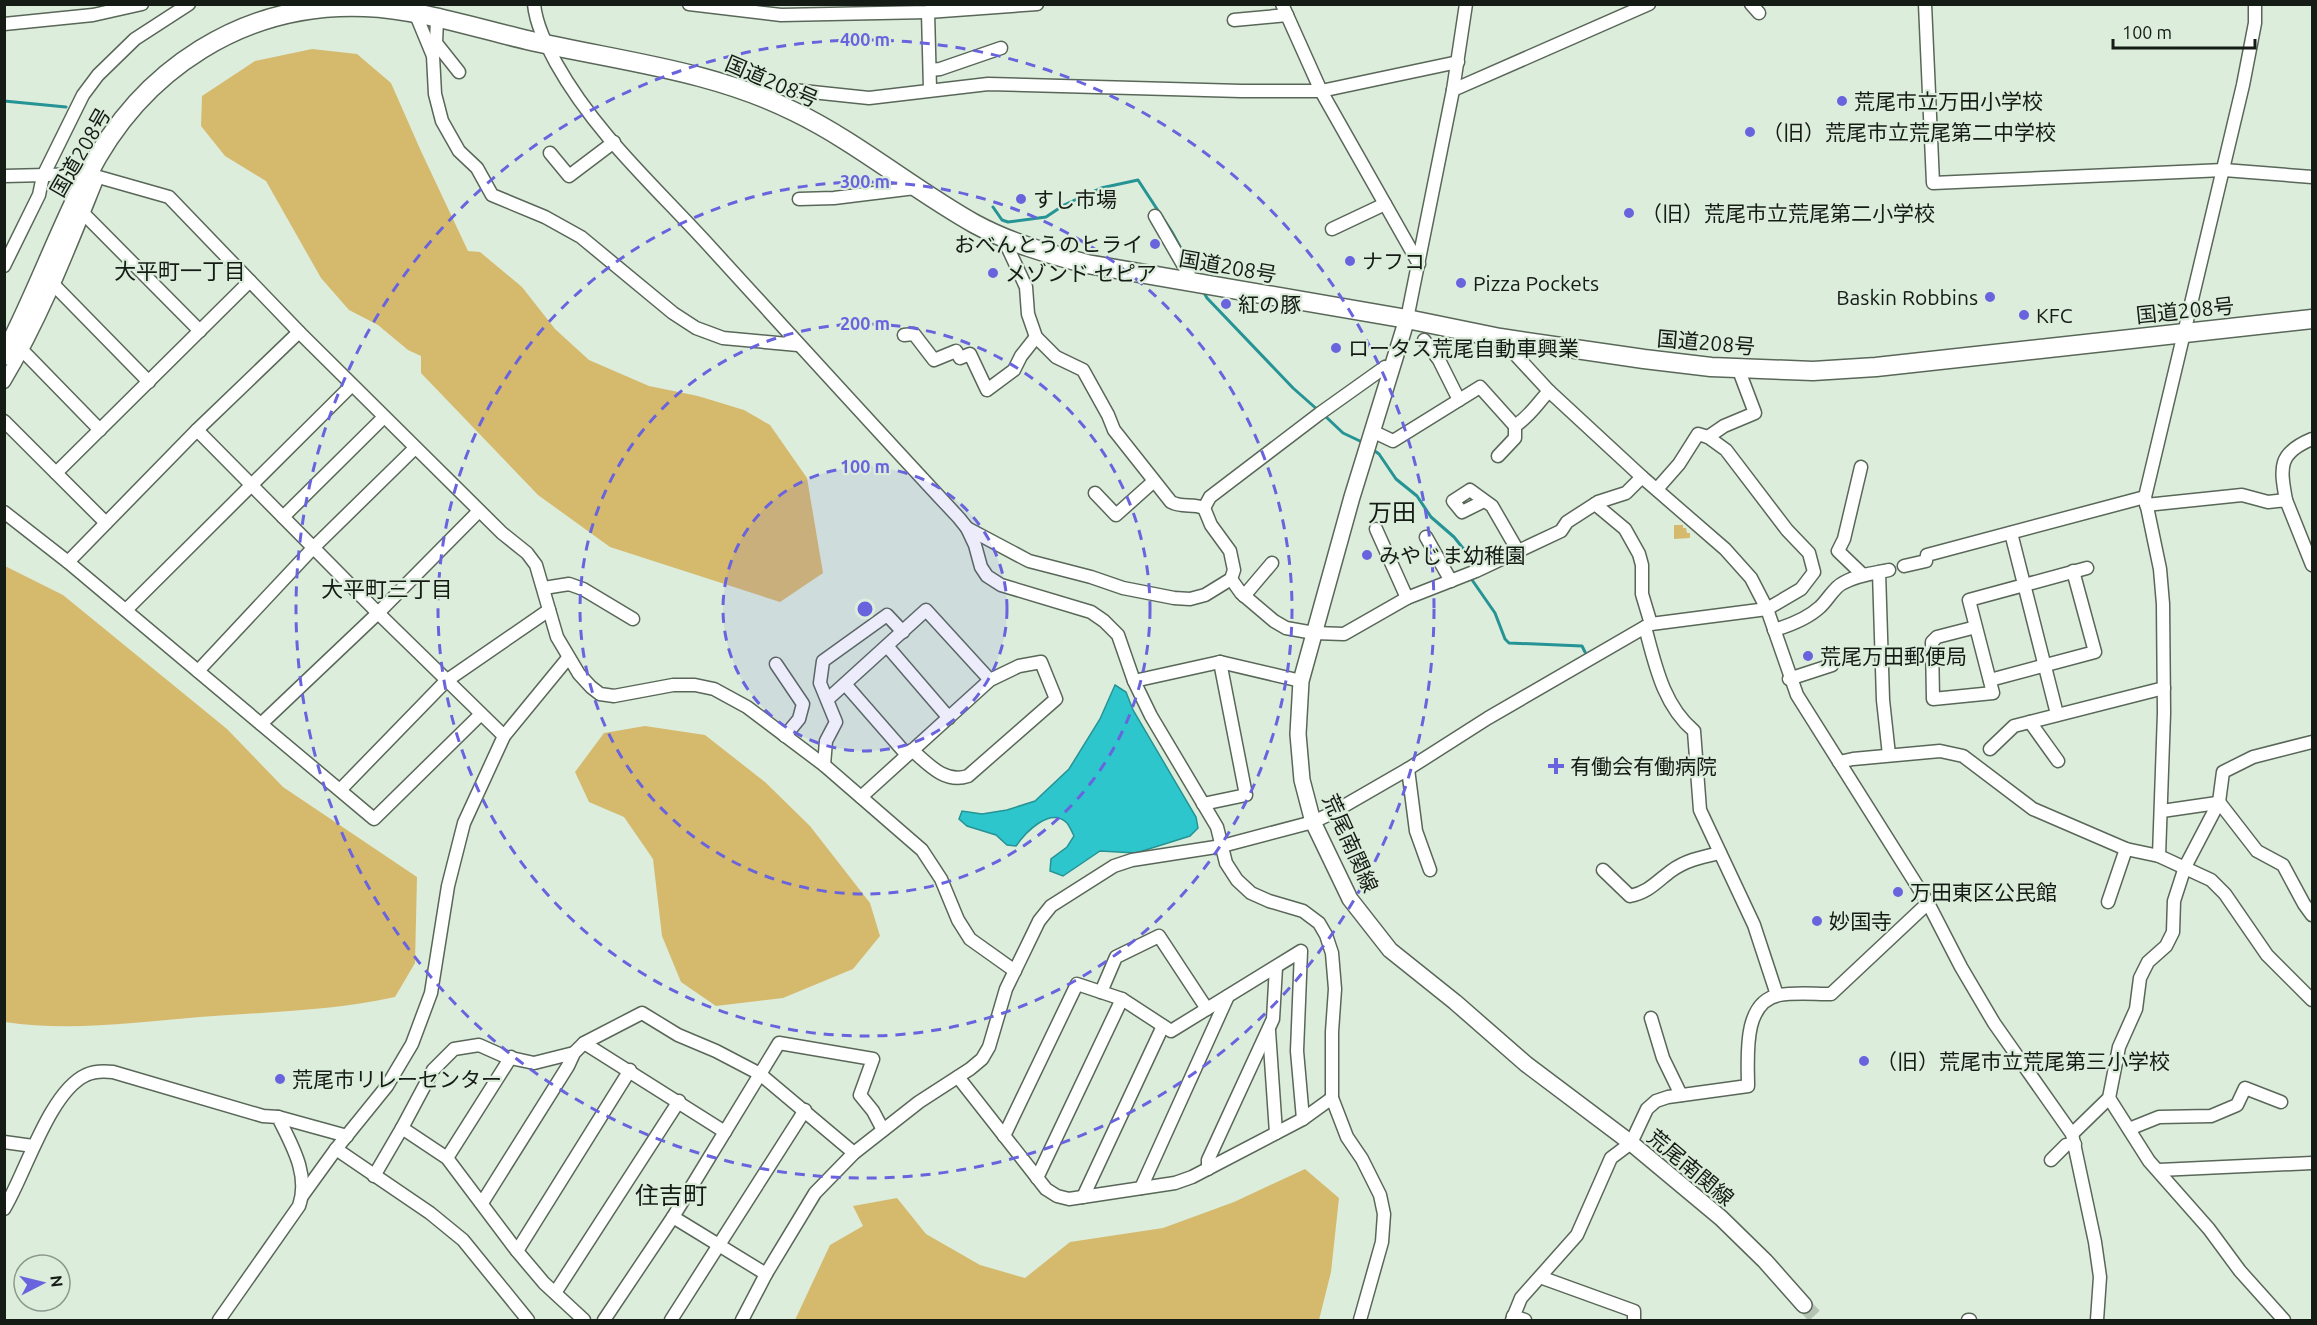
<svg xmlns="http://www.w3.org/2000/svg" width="2317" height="1325" viewBox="0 0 2317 1325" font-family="Ubuntu,'Noto Sans JP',sans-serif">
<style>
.green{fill:#d5ba6e}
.water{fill:#2dc6cc;stroke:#269395;stroke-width:1.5}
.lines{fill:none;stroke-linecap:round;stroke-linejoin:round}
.stream{stroke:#269395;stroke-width:3}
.major-tunnel{stroke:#b4c3b4;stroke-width:15;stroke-dasharray:15 8;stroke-linecap:butt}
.minor-casing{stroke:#596758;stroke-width:15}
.major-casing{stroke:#596758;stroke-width:18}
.highway-casing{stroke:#596758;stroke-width:21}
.minor{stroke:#fff;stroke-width:12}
.major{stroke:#fff;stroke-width:15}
.highway{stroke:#fff;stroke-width:18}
.ring{fill:none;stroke:#6964de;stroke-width:3;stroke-dasharray:10 8}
.poi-dot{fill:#6964de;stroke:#dceddc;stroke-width:2}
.labels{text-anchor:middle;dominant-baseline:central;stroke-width:4.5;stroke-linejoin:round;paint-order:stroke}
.street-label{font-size:21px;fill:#151b15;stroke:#dceddc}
.poi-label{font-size:21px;fill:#151b15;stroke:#dceddc;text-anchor:start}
.neighbourhood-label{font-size:22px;fill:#151b15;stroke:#dceddc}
.quarter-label{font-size:24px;fill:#151b15;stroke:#dceddc}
.centre{fill:#6964de;stroke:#dceddc;stroke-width:3}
.ring-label{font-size:18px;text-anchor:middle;font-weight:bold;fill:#6964de;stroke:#dceddc;stroke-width:4.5;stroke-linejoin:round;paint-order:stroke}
</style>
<rect width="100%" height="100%" fill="#dceddc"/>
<g class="green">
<path d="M312,49L357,54L391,83L420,149L468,251L480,252L522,287L555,329L589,360L649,386L698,396L744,410L770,425L807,478L823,573L780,602L610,547L538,495L421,373V356L408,350L378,325L349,310L321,278L266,181L225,156L201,126L202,96L255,61Z"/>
<path d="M1674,525H1683V528H1686L1687,533H1690V538L1674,539Z"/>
<path d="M5,566L63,595L227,729L283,787L417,877L415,963L395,997C331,1011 266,1012 200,1017C136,1022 69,1032 5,1022Z"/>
<path d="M645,726L705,735L765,782L810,826L870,903L880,936L853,969L783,998L716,1006L681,982L662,936L653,859L624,817L589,802L575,772L604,733Z"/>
<path d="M1305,1169L1339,1198L1331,1272L1319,1320H795L830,1245L863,1226L853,1206L897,1198L926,1234L980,1265L1025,1278L1070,1242L1163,1228L1234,1202Z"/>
</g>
<path class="water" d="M1115,685L1126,692L1133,710L1196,817L1198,828L1190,836L1136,853L1100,851L1063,876L1050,871L1051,859L1067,847L1074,836C1072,832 1070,827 1067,823C1050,806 1025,833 1016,846L1007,845L996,835L967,826L959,819L962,811L982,814L1007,810L1035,801L1069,769L1100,719Z"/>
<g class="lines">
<g class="stream">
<path d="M4,101L66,107"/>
<path d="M993,207L1002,220L1008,222L1046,217L1064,205L1101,188L1138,180L1172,232L1185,256"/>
<path d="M1203,291L1207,298L1293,388L1319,411"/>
<path d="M1324,415L1343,433L1362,442"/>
<path d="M1372,449L1379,454L1396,479L1417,496L1431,517L1454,537L1474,562L1473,566"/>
<path d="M1470,577L1495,613L1505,639L1509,643L1582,646L1585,652"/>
</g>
<path class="major-tunnel" d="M1804,1305L1818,1320"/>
<defs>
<g id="minor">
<path d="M534,4C536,25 547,46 556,63C596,135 659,190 713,250C795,340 876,429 959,518L967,528L975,545L981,567L987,576L1001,585L1091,612L1104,621L1118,635L1134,681L1151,716L1217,827L1226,863L1237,880L1251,893L1269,901L1303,911L1319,923L1326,935L1332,953L1335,989L1332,1032V1098L1347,1137L1362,1159L1380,1195L1384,1214L1382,1242L1360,1320"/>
<path d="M689,4L781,15L928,12L1037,4"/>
<path d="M1282,4L1321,91L1419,264"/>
<path d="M1751,4L1759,13"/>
<path d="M1925,4L1933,183L2224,170L2312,177"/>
<path d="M928,12L930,89"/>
<path d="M416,15L433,56L435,94L442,121L459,151L477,168L492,195L545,217L581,237L673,313L696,328L723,338L798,345"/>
<path d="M437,19L436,43L459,72"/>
<path d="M1234,20L1287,15"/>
<path d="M4,24L93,15L142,4"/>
<path d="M930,70L940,69L1001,48"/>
<path d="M1453,90L1649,4"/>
<path d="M759,95L774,88L869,98L988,84L1241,91H1321L1458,62"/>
<path d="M550,153L569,176L614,142"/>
<path d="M4,176L88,174L169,197L299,332L502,533L527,553L536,565L557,637L579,674L591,687L600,694L614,696L673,685H695L714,689L747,707L824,765L922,850L941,879L958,920L970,939L1015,971"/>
<path d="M799,199L834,198L915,188"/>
<path d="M83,213L200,331"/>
<path d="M1155,216L1189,275L1191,283"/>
<path d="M1332,229L1385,204"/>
<path d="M1009,240L1007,246L1026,287L1028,314L1036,337L1056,357L1083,370L1108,415L1114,430L1171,502C1182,508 1193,503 1204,508L1210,497L1319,414L1385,367L1391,371"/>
<path d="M4,266L39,195L43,176L83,95L98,75L135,39L189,4"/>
<path d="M54,285L149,382"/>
<path d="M1407,319L1453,90L1466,4"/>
<path d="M904,335L914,334L934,360L956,351L960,358L970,354L987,390L1014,370L1021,356L1036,337"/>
<path d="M1500,338L1549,391L1642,477L1725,549L1751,578L1767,609L1797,695L1928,903L1961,967L1994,1023L2072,1134L2095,1242L2100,1277L2097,1320"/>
<path d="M1424,340L1439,360L1459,400"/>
<path d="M23,351L100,430"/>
<path d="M4,382C43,317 70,246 98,177"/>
<path d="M4,421L56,473L250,281"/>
<path d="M197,430L378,613L504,736"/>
<path d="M1372,431L1393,441L1480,387L1515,426"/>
<path d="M1708,437L1724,426L1755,413L1738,368"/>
<path d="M1498,456L1515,438V426C1531,415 1536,405 1549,391"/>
<path d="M1861,467L1844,539L1838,551L1863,575"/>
<path d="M56,473L106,523"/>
<path d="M1095,493L1116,515L1154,481"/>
<path d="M2286,500C2280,467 2278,453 2312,439"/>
<path d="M1484,501L1462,512L1453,501L1470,490L1492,506L1518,551"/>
<path d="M1595,504L1625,529L1639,554L1642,565V594L1651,624"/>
<path d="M2146,505L2242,495L2268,502L2286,500L2312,565"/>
<path d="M4,512L68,562L374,819L481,714"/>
<path d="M283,517L384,417"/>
<path d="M967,528L1029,561L1091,577L1123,588L1174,598L1190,599L1205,595L1231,579L1234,570L1230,551L1211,525L1204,508"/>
<path d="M1376,529L1407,598"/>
<path d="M2011,533L2057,714"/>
<path d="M1426,537L1451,581"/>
<path d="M68,562L197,430L299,332"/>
<path d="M1904,566L1926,561L1927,555L2145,497"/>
<path d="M1879,572L1883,700L1889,755"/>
<path d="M1231,579L1241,593L1274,621L1286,628L1314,633L1344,634L1407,598L1476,571L1561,531L1567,522L1598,502L1626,493L1642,477"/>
<path d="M544,588L569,584L583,589L633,619"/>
<path d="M1244,596L1272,563"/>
<path d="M126,610L352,385"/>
<path d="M1645,627C1655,664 1663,705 1694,731L1700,810L1754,925L1777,995"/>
<path d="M1976,627L1937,637L1932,642L1933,699L1993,693L1969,600L2087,568"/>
<path d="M1774,630C1791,625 1807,619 1820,607C1828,600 1834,587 1843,583C1857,575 1874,573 1889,570"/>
<path d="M887,646L949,718"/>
<path d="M776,664L803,704L799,719L785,736"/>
<path d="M198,671L314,547L415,448"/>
<path d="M1789,679L1832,665"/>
<path d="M1990,680L2095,652L2073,571"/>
<path d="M1134,681L1220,662L1301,681"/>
<path d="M845,684L907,755"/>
<path d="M828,699L926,610L990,680"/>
<path d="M2030,722L2058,761"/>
<path d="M261,724L378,613L479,511"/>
<path d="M1990,749L2014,726L2164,688"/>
<path d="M1839,762L1853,759L1940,751L1963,756L2033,809L2126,849L2159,856L2211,880L2225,894L2267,955L2312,1000"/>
<path d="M824,765L826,741L836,722L820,683L823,661L887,615L903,632"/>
<path d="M1408,769L1416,831L1430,870"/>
<path d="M341,789L446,681L549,610"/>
<path d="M861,797L990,680L1019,666L1041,662L1056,699L968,776C945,784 928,764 912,750"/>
<path d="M2219,802L2257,851L2283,865L2304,904L2312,915"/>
<path d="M1203,804L1246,795L1220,662"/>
<path d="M2162,811L2217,803"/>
<path d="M2159,856L2164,713L2163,604L2160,569L2145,497L2243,85L2255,23V4"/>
<path d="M1603,870L1630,896C1649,892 1656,882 1671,871C1686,860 1702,857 1720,853"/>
<path d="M2108,902L2126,849"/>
<path d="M1101,992L1116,957L1159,936L1207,1009"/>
<path d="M1651,1018L1663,1058L1681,1095"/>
<path d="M1269,1031L1276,1133"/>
<path d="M584,1043L725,1132"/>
<path d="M958,1077L1046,1189L1057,1196L1069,1199L1175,1183L1192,1177L1303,1119L1332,1098"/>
<path d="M2109,1098L2149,1161L2209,1229L2240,1271L2284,1320"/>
<path d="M278,1117L347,1136"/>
<path d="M402,1128L447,1158L517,1251L544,1283L584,1320"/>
<path d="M2129,1129L2159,1117L2211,1116L2237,1105L2245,1088L2281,1102"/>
<path d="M2072,1134L2109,1098L2119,1047L2136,1009L2140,978L2148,962L2166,946L2173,932L2174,901L2185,867L2219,802L2223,772L2253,757L2312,742"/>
<path d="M1004,1136L1077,984L1122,999L1171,1031L1301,951L1297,1051L1303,1119"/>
<path d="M4,1142L33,1146"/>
<path d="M336,1149L430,1213L463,1240L528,1320"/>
<path d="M447,1158L511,1057"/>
<path d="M2051,1160L2066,1145L2075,1144"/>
<path d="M1208,1169V1160L1273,1019L1276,967"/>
<path d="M2159,1170L2312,1163"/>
<path d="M374,1176L402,1128L433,1070L454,1049L479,1045L506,1057L534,1063L574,1053"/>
<path d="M1037,1178L1122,999"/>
<path d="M1141,1188L1228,996"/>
<path d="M302,1196L336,1149L387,1086L412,1044L431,993L448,886L464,823L504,736L568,658"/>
<path d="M1083,1197L1163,1026"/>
<path d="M482,1203L568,1066L574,1053L584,1043L642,1013L678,1035L716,1051L760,1074L854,1153"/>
<path d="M4,1209C25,1175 49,1092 86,1075C94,1071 104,1071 113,1072L263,1116L278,1117C291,1144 310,1174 299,1206L219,1320"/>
<path d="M673,1217L766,1274"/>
<path d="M517,1251L630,1070"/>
<path d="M1540,1277L1634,1311V1320"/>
<path d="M555,1293L679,1101"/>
<path d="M1513,1316L1525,1320"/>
<path d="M604,1320L673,1217L779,1043L873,1059L860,1095L873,1111L883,1130"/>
<path d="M671,1320L805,1110"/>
<path d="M742,1320L766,1274L815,1193L854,1153L919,1102L970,1069L982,1059L989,1047L1006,989L1039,921L1051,906L1114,866L1132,860L1222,846L1313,822L1330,814L1408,769L1488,718L1645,627L1651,624L1767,609L1801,589L1814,572L1809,553L1787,530L1726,450L1708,437L1698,434L1679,464L1657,489"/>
<path d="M1512,1320L1521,1298L1577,1235L1611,1158L1631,1143L1647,1109L1656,1101L1668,1097L1748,1086C1748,1058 1742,1002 1779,995C1795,992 1814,994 1831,994L1928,903"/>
<path d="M1968,1320H1970"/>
</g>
<path id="major" d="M1407,319L1352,497L1301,681L1298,734L1302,780L1313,822L1350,899L1390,950L1455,1002L1526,1064L1631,1143L1721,1218L1765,1261L1804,1305"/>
<path id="highway" d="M4,356C35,297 57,235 87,176C141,69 244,2 365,7C418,9 476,28 527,40C617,61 712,70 795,112C857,142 914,190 975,224C1010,243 1049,254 1087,264L1407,319L1500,338L1644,359L1711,367L1813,371L1876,367L2312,319"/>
</defs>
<use href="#minor" class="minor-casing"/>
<use href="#major" class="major-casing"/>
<use href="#highway" class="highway-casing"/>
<use href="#minor" class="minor"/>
<use href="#major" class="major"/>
<use href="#highway" class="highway"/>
</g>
<circle cx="865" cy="609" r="142" fill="#6964de" fill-opacity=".12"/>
<g class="ring">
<circle cx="865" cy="609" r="142"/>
<circle cx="865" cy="609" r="285"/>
<circle cx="865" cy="609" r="427"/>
<circle cx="865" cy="609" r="569"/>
</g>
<g class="poi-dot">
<circle cx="1842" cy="101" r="6"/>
<circle cx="1750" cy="132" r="6"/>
<circle cx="1021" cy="199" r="6"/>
<circle cx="1629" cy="213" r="6"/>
<circle cx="1155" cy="244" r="6"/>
<circle cx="1350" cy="261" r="6"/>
<circle cx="993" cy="273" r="6"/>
<circle cx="1461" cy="283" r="6"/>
<circle cx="1990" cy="297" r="6"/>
<circle cx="1226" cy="304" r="6"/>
<circle cx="2024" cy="315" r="6"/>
<circle cx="1336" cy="348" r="6"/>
<circle cx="1367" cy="555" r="6"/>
<circle cx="1808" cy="656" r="6"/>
<path d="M1553 757h6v6h6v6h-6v6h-6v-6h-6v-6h6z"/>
<circle cx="1898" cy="892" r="6"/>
<circle cx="1817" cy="921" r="6"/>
<circle cx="1864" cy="1061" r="6"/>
<circle cx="280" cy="1079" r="6"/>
</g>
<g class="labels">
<g class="street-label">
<text transform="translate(772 81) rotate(23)">国道208号</text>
<text transform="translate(80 152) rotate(-60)">国道208号</text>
<text transform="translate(1228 266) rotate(10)">国道208号</text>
<text transform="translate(2185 310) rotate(-6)">国道208号</text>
<text transform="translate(1706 342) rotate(5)">国道208号</text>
<text transform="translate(1351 843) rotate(66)">荒尾南関線</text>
<text transform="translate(1691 1167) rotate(40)">荒尾南関線</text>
</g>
<g class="poi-label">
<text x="1854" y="101">荒尾市立万田小学校</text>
<text x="1762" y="132">（旧）荒尾市立荒尾第二中学校</text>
<text x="1033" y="199">すし市場</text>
<text x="1641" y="213">（旧）荒尾市立荒尾第二小学校</text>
<text x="1143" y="244" text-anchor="end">おべんとうのヒライ</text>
<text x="1362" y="261">ナフコ</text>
<text x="1005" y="273">メゾンド セピア</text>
<text x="1473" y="283">Pizza Pockets</text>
<text x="1978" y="297" text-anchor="end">Baskin Robbins</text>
<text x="1238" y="304">紅の豚</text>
<text x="2036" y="315">KFC</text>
<text x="1348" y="348">ロータス荒尾自動車興業</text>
<text x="1379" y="555">みやじま幼稚園</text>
<text x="1820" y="656">荒尾万田郵便局</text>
<text x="1570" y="766">有働会有働病院</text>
<text x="1910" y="892">万田東区公民館</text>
<text x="1829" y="921">妙国寺</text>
<text x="1876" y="1061">（旧）荒尾市立荒尾第三小学校</text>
<text x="292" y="1079">荒尾市リレーセンター</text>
</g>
<g class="neighbourhood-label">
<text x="180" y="270">大平町一丁目</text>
<text x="387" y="588">大平町三丁目</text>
</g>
<g class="quarter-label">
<text x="1392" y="512">万田</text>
<text x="671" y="1195">住吉町</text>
</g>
</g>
<circle cx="865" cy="609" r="9" class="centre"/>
<g class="ring-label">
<text x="865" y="46">400 m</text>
<text x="865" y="188">300 m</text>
<text x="865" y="330">200 m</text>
<text x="865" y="473">100 m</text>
</g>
<rect width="2317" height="1325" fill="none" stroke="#151b15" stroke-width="12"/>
<g transform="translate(42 1283) rotate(83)"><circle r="28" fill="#dceddc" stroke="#8c998c" stroke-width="1.5"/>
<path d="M0-4.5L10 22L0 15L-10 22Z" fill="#6964de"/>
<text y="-9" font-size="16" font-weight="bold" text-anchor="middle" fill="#151b15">N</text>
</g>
<path d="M2113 39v9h142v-9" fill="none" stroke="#151b15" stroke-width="3"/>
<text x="2122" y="39" font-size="18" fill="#151b15" stroke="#dceddc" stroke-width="4.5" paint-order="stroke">100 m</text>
</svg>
